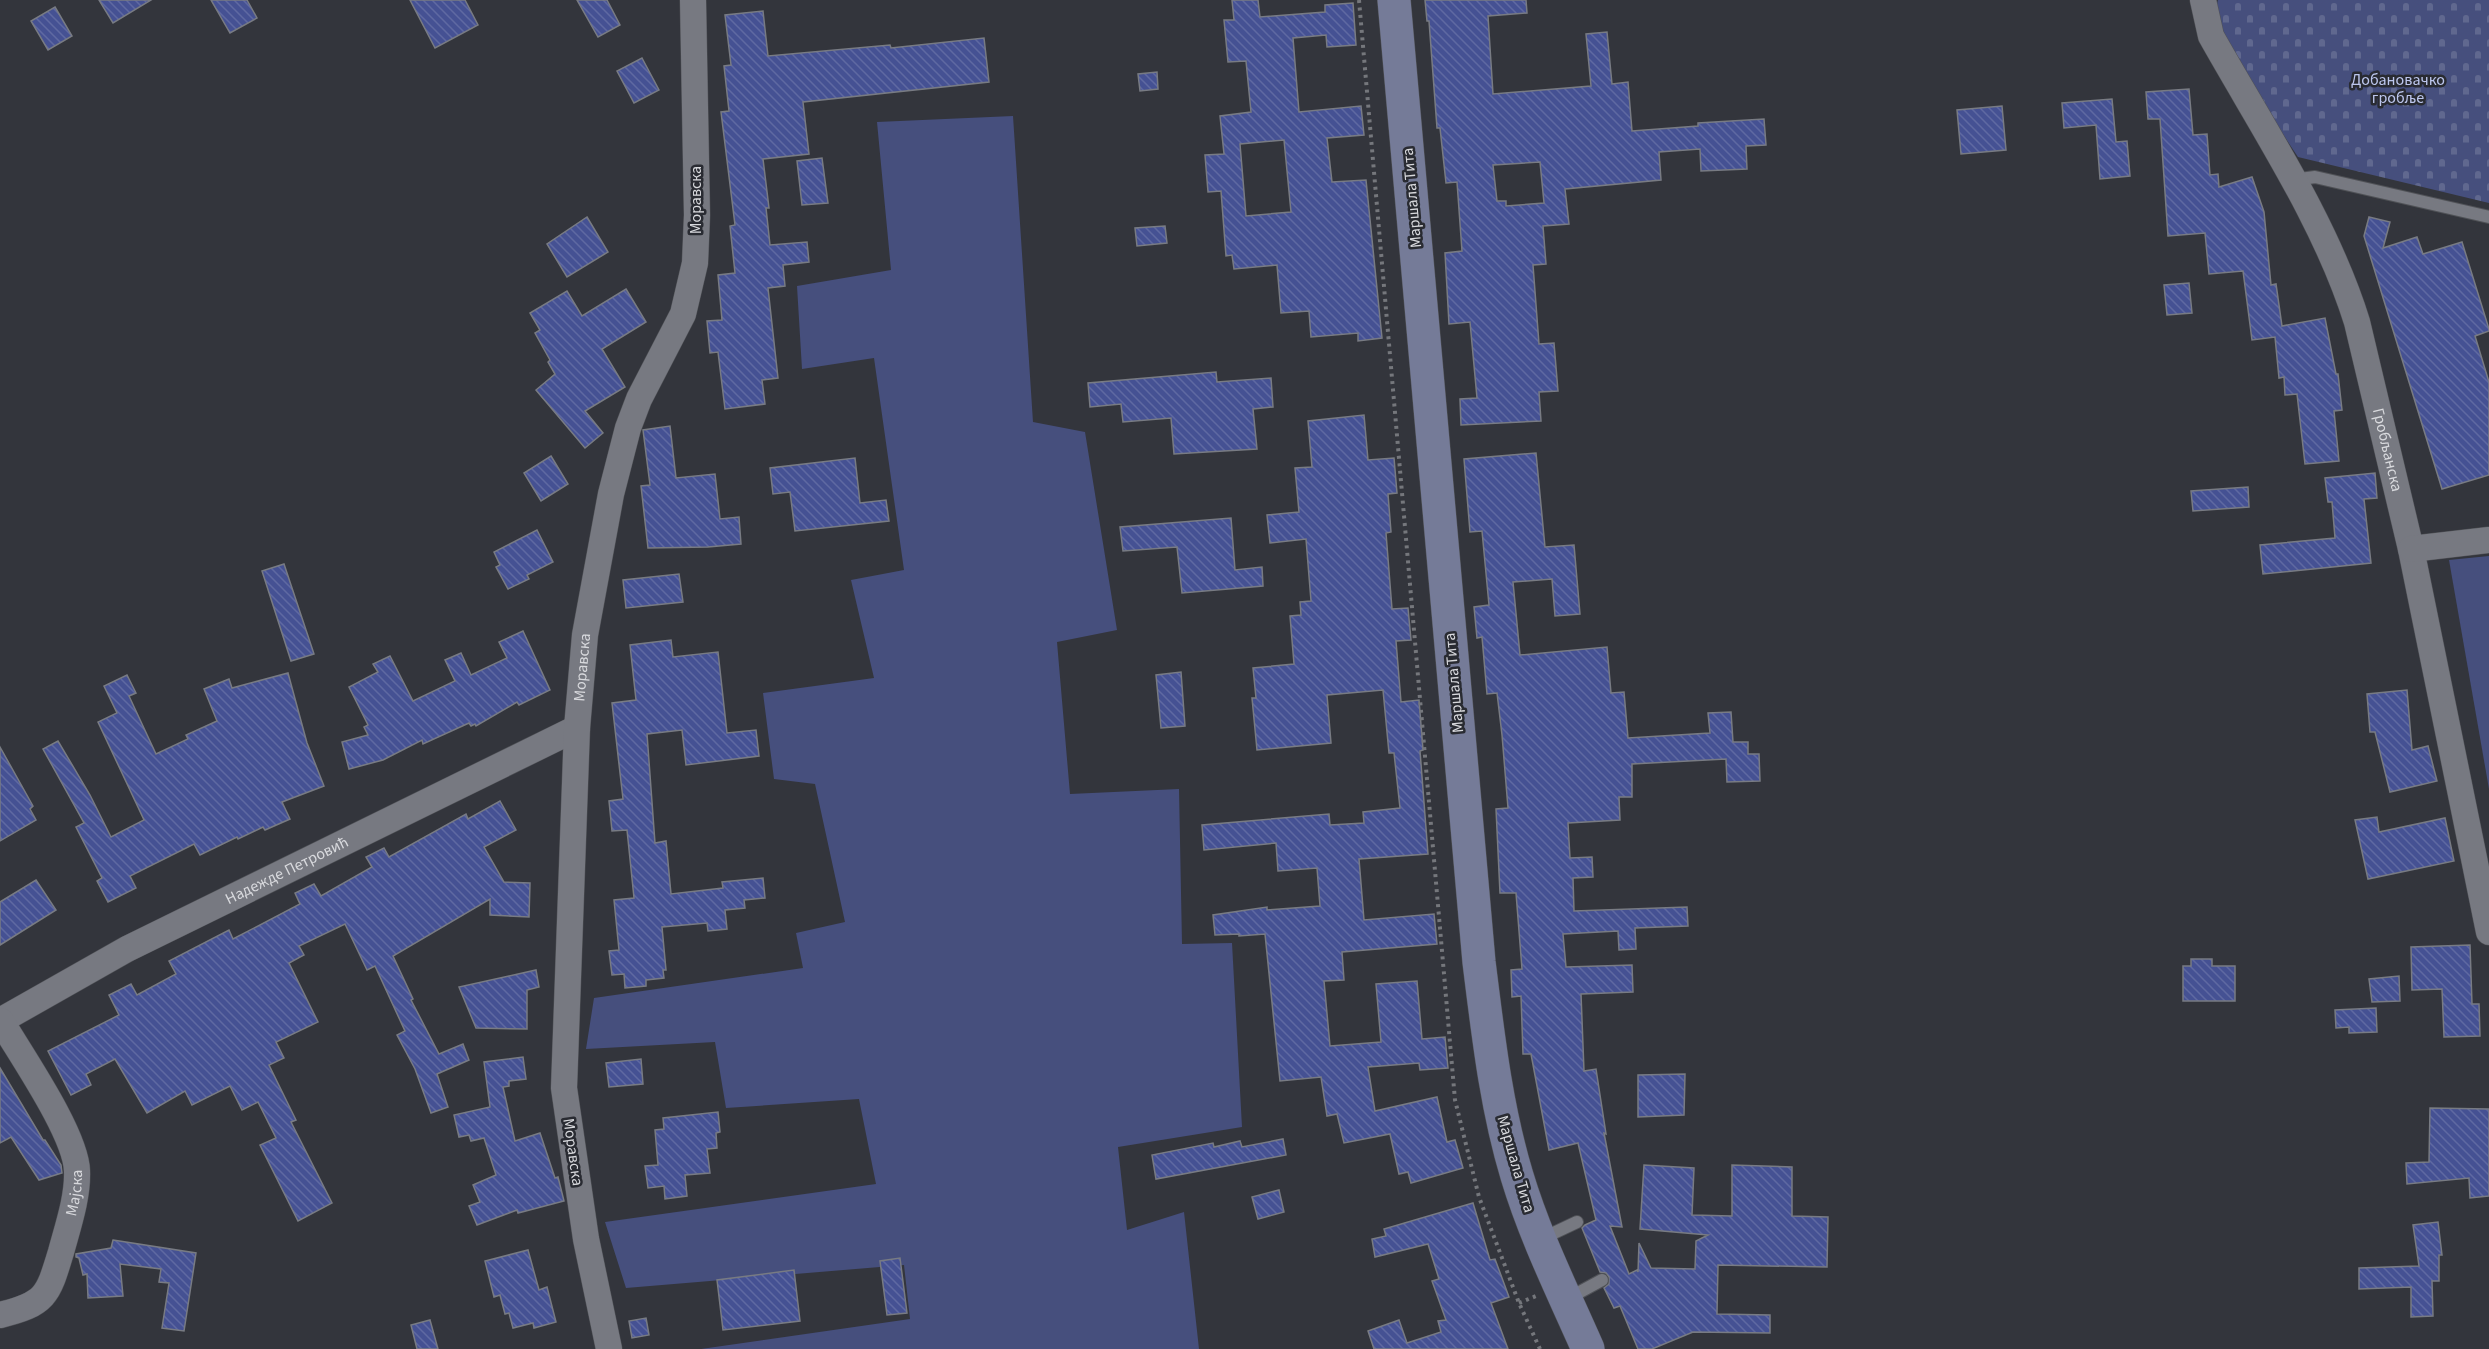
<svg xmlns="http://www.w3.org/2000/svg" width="2489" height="1349" viewBox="0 0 2489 1349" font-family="'Source Sans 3',sans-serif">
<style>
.green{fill:#464f7d}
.cemetery{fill:url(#cemetery-stones)}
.building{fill:url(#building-back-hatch);stroke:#787b83;stroke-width:1.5;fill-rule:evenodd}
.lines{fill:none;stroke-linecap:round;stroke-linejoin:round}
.lane-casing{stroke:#505257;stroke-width:14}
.street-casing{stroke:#505257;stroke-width:27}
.secondary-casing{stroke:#505257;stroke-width:34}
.path{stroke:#75777c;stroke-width:4;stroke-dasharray:3 4.5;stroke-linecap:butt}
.lane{stroke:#777981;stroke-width:12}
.street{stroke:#777981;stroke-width:26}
.secondary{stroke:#757b98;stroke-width:33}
.labels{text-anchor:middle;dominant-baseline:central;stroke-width:5;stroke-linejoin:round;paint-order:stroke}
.park-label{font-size:16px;fill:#bdc7ee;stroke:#292b32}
.street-label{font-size:16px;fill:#d8d9dd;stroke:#292b32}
</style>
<defs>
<pattern id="cemetery-stones" width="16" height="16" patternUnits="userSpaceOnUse" patternTransform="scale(1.5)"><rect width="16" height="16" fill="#464f7d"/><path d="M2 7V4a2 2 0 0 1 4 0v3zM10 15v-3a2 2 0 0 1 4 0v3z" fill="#60688f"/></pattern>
<pattern id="building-back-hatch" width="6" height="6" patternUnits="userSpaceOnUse" patternTransform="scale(1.5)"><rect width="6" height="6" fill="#455193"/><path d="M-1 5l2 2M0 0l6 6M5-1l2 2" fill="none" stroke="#5f69a2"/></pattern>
</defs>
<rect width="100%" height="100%" fill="#33353c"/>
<g class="green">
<path d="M1013,116L1033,422L1085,432L1117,630L1057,642L1070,794L1179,789L1182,944L1232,943L1242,1127L1118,1147L1127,1230L1184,1212L1199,1349H701L910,1319L904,1265L626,1288L605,1222L876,1184L859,1099L726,1108L715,1042L586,1049L594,998L803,968L796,933L845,922L815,784L774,779L763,693L874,678L851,580L904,570L874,358L802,369L797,286L891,270L877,122Z"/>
<path d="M2489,556V789L2449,560Z"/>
</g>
<path class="cemetery" d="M2218,0H2489V203L2298,157L2229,53L2216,7Z"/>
<g class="building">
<path d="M99,0H151L113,23Z"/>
<path d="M211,0H247L257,18L230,33Z"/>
<path d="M410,0H465L478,25L435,48Z"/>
<path d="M577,0H607L620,25L598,37Z"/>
<path d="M1232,0H1258L1260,17L1325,12V5L1353,3L1356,45L1327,47L1326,35L1293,38L1299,112L1361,106L1364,135L1327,138L1332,182L1366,180L1382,338L1358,341V333L1311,337L1309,311L1281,313L1277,265L1234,269L1232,255L1226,256L1221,191L1208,192L1205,155L1224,154L1220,116L1251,112L1246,61L1228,62L1224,20H1234ZM1284,140L1291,212L1246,216L1240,144Z"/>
<path d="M1425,0H1526L1527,13L1488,16L1493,94L1591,86L1586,34L1607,32L1612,84L1628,82L1632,131L1698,126V123L1764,119L1766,145L1746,146L1747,169L1701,171L1700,149L1659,152L1661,180L1565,189L1569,224L1543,226L1546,264L1533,265L1539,344L1554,343L1558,391L1539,392L1541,421L1461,425L1460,399L1477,398L1470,322L1449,324L1445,253L1462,251L1457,182L1446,183L1440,128H1437L1429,21H1427ZM1540,162L1544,203L1506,206V201H1497L1493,165Z"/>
<path d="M55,7L72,36L48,50L31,21Z"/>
<path d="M763,11L768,56L890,45L891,48L984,38L989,82L803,102L809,154L763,159L769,208H766L770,245L807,242L809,262L783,265L785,286L768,288L778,378L762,380L765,404L725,409L718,352L710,353L707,321L722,320L718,275L735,273L730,226L735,225L721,112L729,111L724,66L731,65L725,15Z"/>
<path d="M642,58L659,90L634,103L617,71Z"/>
<path d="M1157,72L1158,89L1140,91L1138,74Z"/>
<path d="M2189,89L2193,135L2207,134L2210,175L2218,174L2219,187L2252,177L2264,212L2271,285L2276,284L2282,326L2325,318L2336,374H2338L2342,410L2334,411L2339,461L2305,464L2297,394L2285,395L2284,377L2279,378L2275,337L2252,340L2243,271L2209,274L2205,233L2168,236L2160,119H2148L2146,92Z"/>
<path d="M2112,99L2116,142L2127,141L2130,176L2100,179L2096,125L2064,128L2062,103Z"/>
<path d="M2002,106L2006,150L1961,154L1957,110Z"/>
<path d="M822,158L828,203L802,205L797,161Z"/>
<path d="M587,217L608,252L567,277L547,244Z"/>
<path d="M2369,217L2390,222L2383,248L2417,237L2423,254L2462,242L2489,329V331L2475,336L2489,382V475L2442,489L2364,236Z"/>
<path d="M1165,226L1167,243L1137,246L1135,228Z"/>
<path d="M2189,283L2192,313L2167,315L2164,285Z"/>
<path d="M626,289L646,322L602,349L625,387L585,411L603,433L585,448L536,390L555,374L548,362L550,360L535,333L540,330L530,313L567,291L582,316Z"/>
<path d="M1216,372L1217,382L1271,378L1273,407L1253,409L1257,449L1174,454L1171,418L1123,422L1121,404L1090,407L1088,383Z"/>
<path d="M1364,415L1368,460L1394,458L1397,493L1388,494L1391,532L1386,533L1392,609L1408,608L1411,640L1396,641L1401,702L1419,700L1423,750L1420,751L1428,854L1359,859L1364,920L1434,914L1437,944L1342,952L1344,980L1324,981L1330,1046L1381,1042L1376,984L1417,981L1422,1039L1445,1037L1448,1068L1420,1070L1419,1063L1368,1067L1375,1111L1437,1097L1447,1142L1455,1140L1463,1168L1411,1183L1408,1172L1399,1174L1390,1134L1344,1143L1337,1114L1327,1116L1321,1077L1280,1081L1265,934L1239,936V934L1215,935L1213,915L1267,907V910L1320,906L1317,868L1278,871L1276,843L1204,850L1202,825L1329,814L1330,825L1364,823L1363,812L1400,808L1394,753H1389L1383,690L1327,695L1331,743L1257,750L1252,698H1256L1253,668L1294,664L1290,616L1301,615L1300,602L1311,601L1306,539L1270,543L1267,515L1299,512L1295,468L1312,467L1308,421Z"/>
<path d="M670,426L676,478L715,474L720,519L739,517L741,544L708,547L648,548L641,486L650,485L643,430Z"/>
<path d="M1536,453L1545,547L1574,545L1580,614L1555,616L1552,579L1513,582L1520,655L1607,647L1611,693L1624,692L1628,738L1710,733L1708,713L1731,712L1733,742H1748V754H1759L1760,781L1727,782L1726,759L1632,764V797H1619L1620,820L1568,823L1570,858L1592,857L1593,877L1573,878L1574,911L1687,907L1688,926L1635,928L1636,949L1619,950L1618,931L1563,934L1566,967L1632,965L1633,992L1581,994L1584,1071L1596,1069L1606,1134L1604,1133L1622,1227L1610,1226L1629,1274L1637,1270L1638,1272L1639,1243L1651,1268L1695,1269L1696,1241L1708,1235L1640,1229L1644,1165L1694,1168L1692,1215L1732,1216V1165L1792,1167V1216L1828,1217L1827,1267L1718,1265L1717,1314L1770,1315V1333L1693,1332L1652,1349H1638L1620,1306L1614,1308L1604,1288L1609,1284V1277L1606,1273L1600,1272L1582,1228L1585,1225L1596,1220L1578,1143L1549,1150L1531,1054H1523L1521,996L1512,997L1511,970L1522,969L1516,893H1500L1496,809L1508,808L1502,735L1497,693L1487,694L1482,637L1477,638L1474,607L1489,605L1482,531L1470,532L1464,459Z"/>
<path d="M551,456L568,484L541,501L524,473Z"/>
<path d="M855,458L860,503L886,500L889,521L795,531L790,492L773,494L770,468Z"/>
<path d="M2375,473L2377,498L2364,499L2371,563L2263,574L2260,545L2335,538L2332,502H2328L2325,478Z"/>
<path d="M2248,487L2249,507L2193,511L2191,491Z"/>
<path d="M1231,518L1235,570L1262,567L1263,586L1182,593L1177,547L1123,551L1120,527Z"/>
<path d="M537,530L553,562L527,575L529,579L508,589L496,567L500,565L494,552Z"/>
<path d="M284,564L314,654L291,661L262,571Z"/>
<path d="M679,574L683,602L626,608L623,580Z"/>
<path d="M523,631L550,690L519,705L517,702L476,726L475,724L471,726L469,723L423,744L422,740L383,760L349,769L342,742L368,735L364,727L368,725L349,687L378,672L373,664L390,656L413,701L455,681L445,660L461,653L471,675L507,658L499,642Z"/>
<path d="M671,640L673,657L718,652L727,733L756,730L759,756L686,765L682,730L647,734L655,843L666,841L671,894L723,888L722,882L763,878L765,898L744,900L745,908L725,910L727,929L708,931L707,923L662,927L666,970H663L664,978L646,980V986L625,988L624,974L612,975L609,951L619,950L614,900L634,898L627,830L612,831L609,801L623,799L612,703L636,700L630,645Z"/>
<path d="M1181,672L1185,726L1161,728L1156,675Z"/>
<path d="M288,673L307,743L324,786L282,802L290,819L265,830L263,827L238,839L237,837L200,855L194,844L130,876L136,888L108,902L97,881L102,878L76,827L84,823L43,749L58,741L90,795L111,837L144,820L98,722L117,713L104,686L127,675L136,693L129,696L156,754L188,739L186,735L217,721L204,689L229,679L232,688Z"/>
<path d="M2407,690L2412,750L2428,746L2437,781L2390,792L2375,732H2370L2367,694Z"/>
<path d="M0,747L33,806L30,809L36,820L0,841Z"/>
<path d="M500,801L516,830L484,847L504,882L530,883L529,917L490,915V899L393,956L413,999L411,1000L439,1054L463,1044L469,1060L437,1074L448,1107L431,1113L415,1069L397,1035L405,1031L375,966L367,970L345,924L299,946L304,955L289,963L318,1022L276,1042L284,1058L269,1065L296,1120L291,1122L332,1203L298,1221L260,1145L276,1138L258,1102L242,1110L230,1086L192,1105L185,1091L147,1113L115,1059L86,1074L91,1085L71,1095L48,1051L119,1015L109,995L131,984L137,995L176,974L169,961L229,930L233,939L300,904L295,893L314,884L321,896L372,867L366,857L384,848L389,857L466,814L468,819Z"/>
<path d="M2377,817L2379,832L2445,818L2454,861L2368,879L2355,820Z"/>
<path d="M36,880L56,910L0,945V902Z"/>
<path d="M2470,945L2472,1004H2479L2480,1036L2444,1037L2442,989L2412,990L2411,947Z"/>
<path d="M2191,959H2212V966H2235V1001H2183V966H2191Z"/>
<path d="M536,970L539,987L527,990V1029L476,1028L459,987Z"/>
<path d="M2399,976L2400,1001L2372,1002L2369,979Z"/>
<path d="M2376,1008L2377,1032L2349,1033V1027L2336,1028L2335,1010Z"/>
<path d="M523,1057L526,1079L509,1081V1086L503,1087L515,1141L540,1133L555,1178L558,1177L564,1201L518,1213L517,1210L477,1225L469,1206L480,1202L473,1185L496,1175L484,1138L471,1141L469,1135L459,1137L454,1115L490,1107L484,1062Z"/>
<path d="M641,1059L643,1084L609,1087L606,1063Z"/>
<path d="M0,1068L43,1140H45L61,1165L62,1173L39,1180L11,1137L0,1143Z"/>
<path d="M1685,1074L1684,1115L1638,1117V1075Z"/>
<path d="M2430,1108L2489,1109V1196L2470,1198L2469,1178L2407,1184L2406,1163L2429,1162Z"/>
<path d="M718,1112L720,1132L716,1133L717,1148L707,1149L710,1173L685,1175L687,1196L665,1199L664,1186L648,1188L645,1166L658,1165L655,1130L664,1129L663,1118Z"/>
<path d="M1283,1139L1286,1155L1156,1179L1152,1155L1213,1143L1214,1147L1240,1141L1242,1147Z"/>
<path d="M1279,1190L1284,1212L1258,1219L1252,1197Z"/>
<path d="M1473,1203L1490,1260L1495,1259L1509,1297L1491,1303L1508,1349H1374L1368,1331L1399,1320L1407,1343L1441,1332L1438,1321L1446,1320L1432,1281L1439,1279L1428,1244L1375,1257L1372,1239L1386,1236L1384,1229Z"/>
<path d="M2438,1222L2442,1255H2439V1281H2432L2433,1316L2411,1317V1287L2359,1289V1268L2419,1266L2413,1225Z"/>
<path d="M113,1240L196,1253L184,1331L162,1328L169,1283L159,1282L161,1269L120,1264L123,1296L88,1298L87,1274L83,1275L79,1258L76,1257V1254L111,1248Z"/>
<path d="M528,1250L539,1290L547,1287L556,1322L534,1328L533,1323L513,1328L509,1313L505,1314L500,1295L494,1297L485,1261Z"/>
<path d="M900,1258L907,1313L887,1315L880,1261Z"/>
<path d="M794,1270L800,1321L723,1330L717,1280Z"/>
<path d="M646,1318L649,1335L632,1338L629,1321Z"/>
<path d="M430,1320L438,1349H417L411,1325Z"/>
</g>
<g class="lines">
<defs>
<g id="lane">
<path d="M2293,180L2315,177L2489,217"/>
<path d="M1541,1239L1577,1222"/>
<path d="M1567,1299L1602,1280"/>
</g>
<g id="street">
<path id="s1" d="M2203,0L2211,36C2262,127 2326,222 2357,322L2411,549L2489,932"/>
<path d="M2411,549L2489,540"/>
<path id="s2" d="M0,1021L127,949L577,728"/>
<path id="s3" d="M0,1315C46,1304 48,1295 61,1252C68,1226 78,1197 77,1171C76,1134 21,1055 1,1021"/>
<path id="s4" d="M609,1349L586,1239L564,1088L577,728L585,635L611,494L628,428L639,399L683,314L695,263L697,215L693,0"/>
</g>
<path id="secondary" d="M1394,0L1479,962C1488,1034 1496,1107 1517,1176C1535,1236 1563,1292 1588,1349"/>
</defs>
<use href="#lane" class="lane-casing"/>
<use href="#street" class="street-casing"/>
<use href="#secondary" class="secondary-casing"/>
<g class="path">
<path d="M1359,0L1455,1100L1479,1197L1519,1303L1540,1349"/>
<path d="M1519,1303L1536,1296"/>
</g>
<use href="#lane" class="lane"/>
<use href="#street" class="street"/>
<use href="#secondary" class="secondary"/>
</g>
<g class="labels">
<g class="park-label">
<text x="2398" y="80">Добановачко<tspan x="2398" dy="18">гробље</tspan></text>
</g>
<g class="street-label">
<text transform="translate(1412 198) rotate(-95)">Маршала Тита</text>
<text transform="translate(696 200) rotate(-90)">Моравска</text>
<text stroke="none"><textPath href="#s1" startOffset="490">Гробљанска</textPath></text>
<text stroke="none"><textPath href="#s4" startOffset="686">Моравска</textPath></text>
<text transform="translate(1454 683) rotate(-95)">Маршала Тита</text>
<text stroke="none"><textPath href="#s2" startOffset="324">Надежде Петровић</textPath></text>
<text transform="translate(573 1152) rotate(82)">Моравска</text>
<text transform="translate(1516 1164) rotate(74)">Маршала Тита</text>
<text stroke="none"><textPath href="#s3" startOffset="156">Мајска</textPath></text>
</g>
</g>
</svg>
